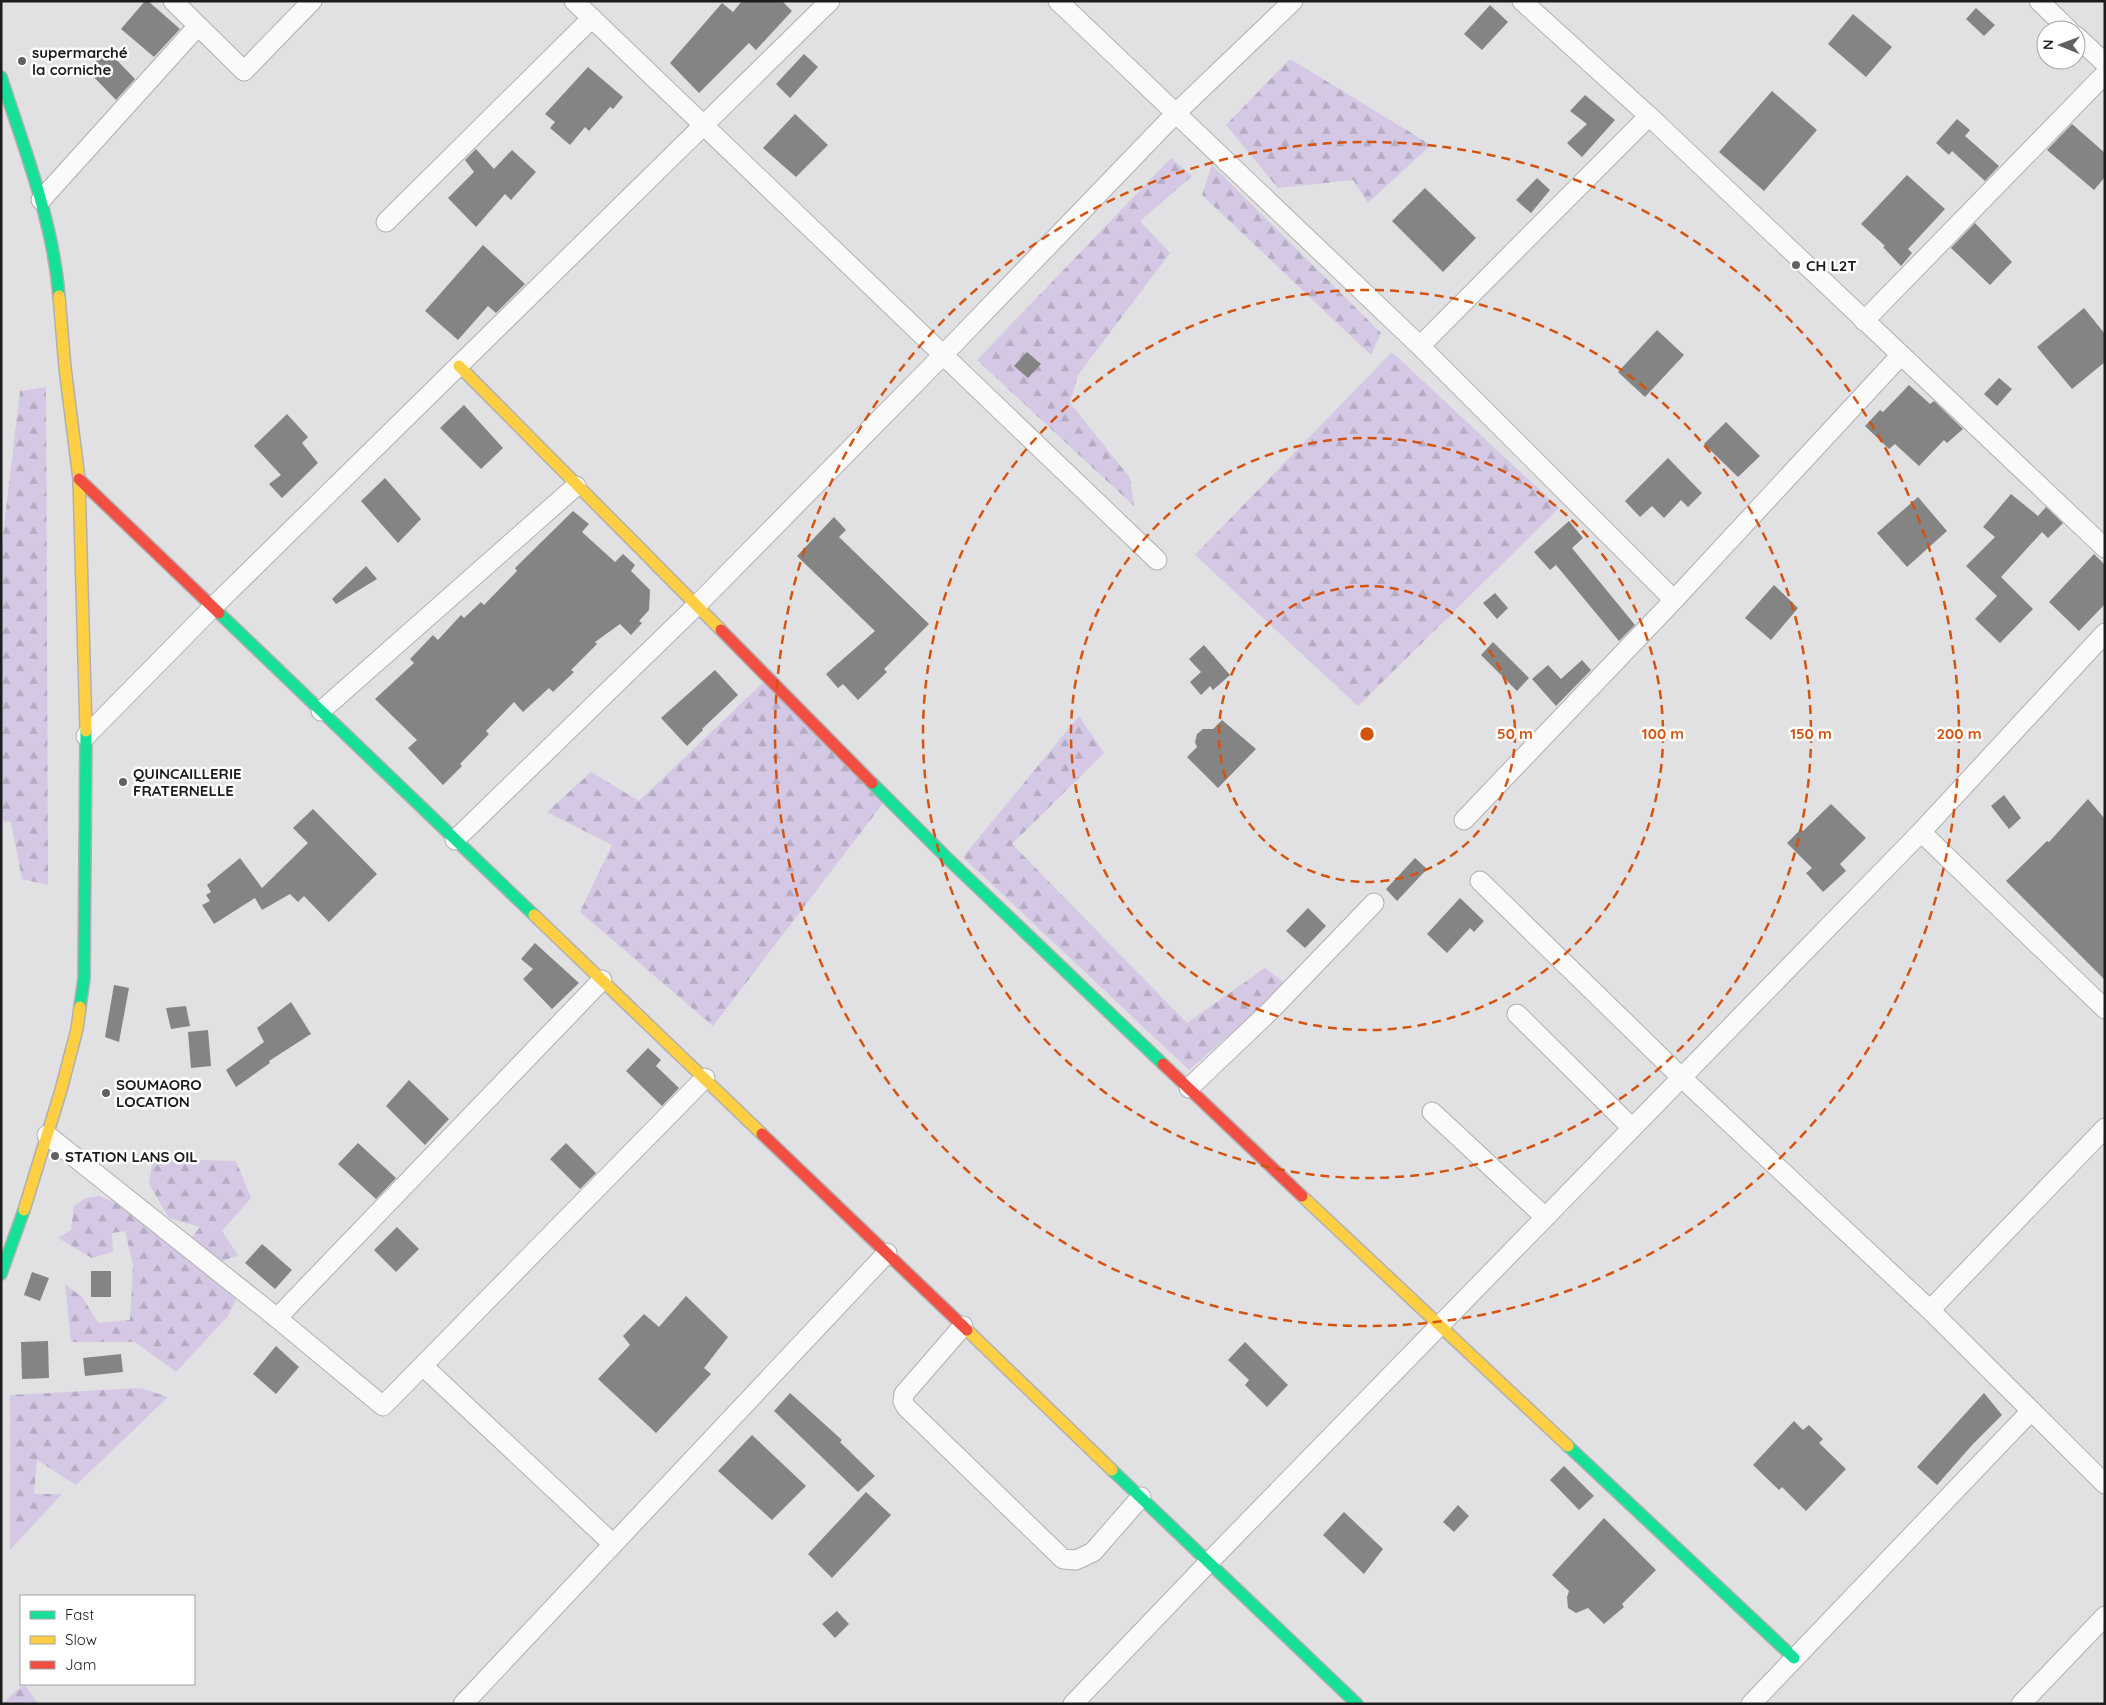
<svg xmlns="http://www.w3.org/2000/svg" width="2106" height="1705" viewBox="0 0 2106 1705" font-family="Quicksand,sans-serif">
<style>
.forest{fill:url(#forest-firs)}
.building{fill:#848484}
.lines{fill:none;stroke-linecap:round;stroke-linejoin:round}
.street-casing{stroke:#b0b0b1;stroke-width:21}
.fast-casing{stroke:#b0b0b1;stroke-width:14}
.slow-casing{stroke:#b0b0b1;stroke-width:14}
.jam-casing{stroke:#b0b0b1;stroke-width:14}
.street{stroke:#fafafb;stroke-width:19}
.fast{stroke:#16e098;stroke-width:11}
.slow{stroke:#ffcf43;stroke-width:11}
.jam{stroke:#f24e42;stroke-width:11}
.ring{fill:none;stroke:#d4530e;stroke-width:2.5;stroke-dasharray:9 6}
.poi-dot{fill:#616162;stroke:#fff;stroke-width:2}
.labels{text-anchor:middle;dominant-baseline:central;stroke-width:5;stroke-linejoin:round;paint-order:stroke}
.poi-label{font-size:15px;font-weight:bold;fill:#1c1c1d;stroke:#fff;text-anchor:start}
.centre{fill:#d4530e;stroke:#fff;stroke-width:2.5}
.ring-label{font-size:15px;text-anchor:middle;font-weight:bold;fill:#d4530e;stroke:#fff;stroke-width:5;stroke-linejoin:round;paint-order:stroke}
</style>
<defs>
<pattern id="forest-firs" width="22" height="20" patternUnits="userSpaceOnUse" patternTransform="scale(1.25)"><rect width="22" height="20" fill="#d4c8e4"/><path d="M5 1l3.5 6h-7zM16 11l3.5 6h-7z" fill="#b5abc3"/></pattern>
</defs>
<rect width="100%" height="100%" fill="#e1e0e2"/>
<g class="forest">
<path d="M1290,59L1431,145L1368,203L1353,180L1278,188L1226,125Z"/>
<path d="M1171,158L1192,176L1140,221L1170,253L1078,375L1070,403L1130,478L1134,506L977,360Z"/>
<path d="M1212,165L1381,333L1371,355L1202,195Z"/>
<path d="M1392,352L1559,508L1358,706L1195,555Z"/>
<path d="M46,387L48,885L22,879L11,822L1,821V552L20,391Z"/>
<path d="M767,679L887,798L713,1026L580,912L612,845L547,812L591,772L639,801Z"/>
<path d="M1079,716L1104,753L1012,844L1187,1023L1265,968L1287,985L1189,1070L963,857Z"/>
<path d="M153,1159L236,1161L251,1198L222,1231L238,1255L216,1264L237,1298L228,1316L176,1372L135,1342H71L65,1284L83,1298L98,1323L130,1320L133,1265L125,1231L112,1233L113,1252L92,1258L58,1238L71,1230L74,1206L86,1198L99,1196L144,1214L181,1252L200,1227L169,1218L149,1184Z"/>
<path d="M141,1388L168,1397L76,1485L37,1460L34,1494H62L10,1550V1395Z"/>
<path d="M24,1684L39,1704H2Z"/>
</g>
<g class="building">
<path d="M145,1H148L180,29L154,57L121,29Z"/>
<path d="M742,1H782L792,11L756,50L749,43L699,93L670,63L722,3L733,12Z"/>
<path d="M1490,5L1508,22L1482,50L1464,34Z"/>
<path d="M1976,8L1995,25L1984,36L1966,19Z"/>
<path d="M1853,14L1892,47L1866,77L1828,44Z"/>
<path d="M107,50L135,79L116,100L90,73L94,69L91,66Z"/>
<path d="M804,54L818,67L790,98L776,84Z"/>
<path d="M588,67L623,97L613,109L610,107L589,131L585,127L570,145L550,128L555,122L545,114Z"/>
<path d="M1772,91L1817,130L1764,191L1719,152Z"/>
<path d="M1585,95L1615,120L1582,157L1567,143L1587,124L1570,111Z"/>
<path d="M795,114L828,145L796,177L763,148Z"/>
<path d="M1957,119L1970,130L1965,136L1999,166L1985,181L1952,151L1949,155L1936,143Z"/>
<path d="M2072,124L2105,153V177L2094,190L2047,150Z"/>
<path d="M476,149L494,169L512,150L536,172L511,200L505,194L476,227L448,198L474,172L465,160Z"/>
<path d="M1907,175L1945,209L1908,249L1912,253L1901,266L1883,247L1885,246L1861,224Z"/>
<path d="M1537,178L1550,190L1531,213L1516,200Z"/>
<path d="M1425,188L1476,238L1443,272L1392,221Z"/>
<path d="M1975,223L2012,262L1990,285L1951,248Z"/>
<path d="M483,245L525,284L496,313L488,306L458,340L425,311Z"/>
<path d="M2084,308L2105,334V362L2072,389L2037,347Z"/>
<path d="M1657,330L1684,355L1645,397L1618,372Z"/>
<path d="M1027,352L1041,364L1028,378L1014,366Z"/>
<path d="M1999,378L2012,389L1997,406L1984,394Z"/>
<path d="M1909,385L1930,404L1934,401L1963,429L1947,443L1944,440L1919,466L1895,444L1889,449L1865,426L1880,410L1883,412Z"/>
<path d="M464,405L503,448L481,469L440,428Z"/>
<path d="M287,414L308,437L302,443L318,463L282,498L269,484L281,475L254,446Z"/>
<path d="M1726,422L1760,456L1738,477L1704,444Z"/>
<path d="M1668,458L1702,493L1688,507L1681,500L1664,518L1652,506L1640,517L1625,501Z"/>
<path d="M385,478L421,519L398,543L361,501Z"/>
<path d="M2011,494L2038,516L2046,507L2063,523L2048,538L2042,532L2001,577L2033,609L2000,643L1975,619L1997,596L1966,566L1995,537L1983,527Z"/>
<path d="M1918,497L1947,531L1907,567L1877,533Z"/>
<path d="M573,511L589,524L582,532L615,562L623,554L635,565L631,571L650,590L649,610L639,621L642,623L631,635L620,624L595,642L597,644L571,670L574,672L553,692L549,688L523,712L514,702L486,731L489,734L460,764L462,766L443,785L408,748L417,740L375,699L414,663L410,659L433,635L438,640L461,615L464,618L481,602L484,605L517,571L515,568Z"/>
<path d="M834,517L846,530L839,537L929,624L884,669L887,672L858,700L843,684L838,688L826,674L875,631L797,556Z"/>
<path d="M1569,521L1583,538L1572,548L1635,625L1619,641L1556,565L1550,570L1534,552Z"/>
<path d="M2094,554L2105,565V604L2079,631L2049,602Z"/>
<path d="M366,566L377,579L336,604L332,599Z"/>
<path d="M1774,585L1798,608L1771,640L1745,618Z"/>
<path d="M1495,593L1508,608L1497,619L1483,603Z"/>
<path d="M1493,642L1529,678L1517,691L1481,655Z"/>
<path d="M1204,645L1230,675L1213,690L1210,686L1201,695L1190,682L1201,672L1189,659Z"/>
<path d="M1582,660L1591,670L1556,706L1532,679L1548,665L1561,679Z"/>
<path d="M715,670L738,695L702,729L703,730L687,746L661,718Z"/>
<path d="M1222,720L1256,749L1218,788L1187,757L1197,747L1195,742L1197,734L1203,729H1213Z"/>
<path d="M2004,795L2021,818L2009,829L1991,806Z"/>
<path d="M2088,799L2105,819V980L2006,881L2047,841L2049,842Z"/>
<path d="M1831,804L1866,838L1840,864L1846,871L1823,892L1806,873L1812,868L1787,843L1801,829L1803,831Z"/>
<path d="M313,809L377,874L329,922L304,896L298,902L290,894L262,910L255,898L214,924L202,905L210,901L206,895L211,892L207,885L240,858L262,888L308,843L293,828Z"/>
<path d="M1415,858L1427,869L1397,901L1386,889Z"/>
<path d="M1460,898L1484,921L1474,932L1470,928L1447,953L1427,934Z"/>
<path d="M1308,908L1326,926L1305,948L1286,931Z"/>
<path d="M535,943L579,983L552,1009L523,979L533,969L521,959Z"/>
<path d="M114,985L129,988L119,1042L105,1037Z"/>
<path d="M291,1002L311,1034L269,1061L270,1063L236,1087L226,1070L264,1042L257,1028Z"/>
<path d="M186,1006L190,1026L171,1029L166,1008Z"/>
<path d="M208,1030L211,1066L191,1068L188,1032Z"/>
<path d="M648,1048L661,1060L656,1066L679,1088L662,1106L626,1071Z"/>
<path d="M409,1080L449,1119L425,1145L386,1106Z"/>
<path d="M358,1143L396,1178L376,1199L338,1164Z"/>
<path d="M566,1143L596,1173L580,1189L550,1159Z"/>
<path d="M397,1227L419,1249L396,1272L374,1250Z"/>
<path d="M262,1244L292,1270L275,1289L245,1263Z"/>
<rect x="91" y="1271" width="20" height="26"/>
<path d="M32,1272L49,1278L40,1301L24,1295Z"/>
<path d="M686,1296L728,1337L704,1368L711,1374L656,1433L598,1379L630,1345L623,1336L644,1314L659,1327Z"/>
<path d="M48,1341L49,1378L22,1379L21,1342Z"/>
<path d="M1245,1342L1288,1385L1267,1407L1245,1385L1249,1380L1228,1360Z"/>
<path d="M276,1346L299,1367L276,1394L253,1374Z"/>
<path d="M121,1354L123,1372L85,1376L83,1358Z"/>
<path d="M790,1393L842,1440L840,1442L875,1476L858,1492L774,1411Z"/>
<path d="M1984,1393L2002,1415L1973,1444L1937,1485L1917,1467Z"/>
<path d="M1794,1421L1803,1430L1809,1425L1823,1439L1819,1443L1846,1469L1806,1511L1782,1487L1779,1490L1753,1465Z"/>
<path d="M752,1435L806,1486L772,1520L718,1471Z"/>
<path d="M1564,1466L1594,1496L1579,1510L1550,1480Z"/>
<path d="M866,1492L891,1515L832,1578L808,1554Z"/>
<path d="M1458,1505L1469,1516L1454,1532L1443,1522Z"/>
<path d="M1344,1512L1383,1549L1364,1574L1323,1535Z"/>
<path d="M1604,1518L1656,1570L1622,1604L1624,1607L1604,1624L1588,1608L1576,1613L1568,1608L1567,1597L1569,1591L1552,1575Z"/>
<path d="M837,1611L849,1624L835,1638L822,1624Z"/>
</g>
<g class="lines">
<defs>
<g id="street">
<path d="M173,1L244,71L312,1"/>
<path d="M574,1L1157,560"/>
<path d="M1058,1L1420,346L1674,600"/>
<path d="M1522,1L1649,116L2105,548"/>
<path d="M2039,1L2069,30"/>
<path d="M2076,36L2105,63"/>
<path d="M41,200L198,26"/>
<path d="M386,222L592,18"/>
<path d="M1864,321L2105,74"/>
<path d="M1420,346L1649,116"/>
<path d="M321,711L576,486"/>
<path d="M86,736L213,607L830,1"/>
<path d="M1464,820L1674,600L1901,355"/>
<path d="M1921,832L2105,1009"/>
<path d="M455,840L697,605L943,355L1177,112L1293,1"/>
<path d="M1480,881L1681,1077L1930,1310L2105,1484"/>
<path d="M1517,1014L1632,1128"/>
<path d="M1189,1088L1270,1011L1374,903"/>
<path d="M1432,1112L1545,1217"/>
<path d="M47,1135L277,1318L383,1406L705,1078"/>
<path d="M1930,1310L2105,1128"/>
<path d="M277,1318L602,980"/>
<path d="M963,1326L904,1394L903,1401L906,1407L1063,1559L1076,1560L1093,1552L1141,1497"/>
<path d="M423,1366L613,1544"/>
<path d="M463,1704L887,1253"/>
<path d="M1073,1704L1209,1562L1921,832L2105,633"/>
<path d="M1751,1704L2031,1411"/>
<path d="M2021,1704L2105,1616"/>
</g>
<g id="fast">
<path d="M1,77C24,148 53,221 59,296"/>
<path d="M219,613L534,915"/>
<path d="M872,783L946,857L1163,1064"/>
<path d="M80,1007L84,978L86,731"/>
<path d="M1,1274L24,1210"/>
<path d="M1568,1446L1794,1658"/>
<path d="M1112,1470L1357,1704"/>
</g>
<g id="slow">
<path d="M59,296L65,368L79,479L86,731"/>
<path d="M459,366L721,630"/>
<path d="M534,915L762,1134"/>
<path d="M1302,1196L1568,1446"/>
<path d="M24,1210L61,1090L77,1029L80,1007"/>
<path d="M967,1330L1112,1470"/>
</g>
<g id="jam">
<path d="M79,479L219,613"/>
<path d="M721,630L872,783"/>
<path d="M1163,1064L1302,1196"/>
<path d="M762,1134L967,1330"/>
</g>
</defs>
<use href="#street" class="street-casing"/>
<use href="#fast" class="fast-casing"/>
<use href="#slow" class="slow-casing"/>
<use href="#jam" class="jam-casing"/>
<use href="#street" class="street"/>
<use href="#fast" class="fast"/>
<use href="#slow" class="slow"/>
<use href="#jam" class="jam"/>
</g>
<g class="ring">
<circle cx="1367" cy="734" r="148"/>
<circle cx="1367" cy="734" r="296"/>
<circle cx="1367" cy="734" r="444"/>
<circle cx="1367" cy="734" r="592"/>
</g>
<g class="poi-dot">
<circle cx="22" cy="61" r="5"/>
<circle cx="1796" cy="265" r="5"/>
<circle cx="123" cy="782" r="5"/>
<circle cx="106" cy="1093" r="5"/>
<circle cx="55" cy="1156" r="5"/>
</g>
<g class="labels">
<g class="poi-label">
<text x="32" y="52">supermarché<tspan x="32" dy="17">la corniche</tspan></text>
<text x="1806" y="265">CH L2T</text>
<text x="133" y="773">QUINCAILLERIE<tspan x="133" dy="17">FRATERNELLE</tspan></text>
<text x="116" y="1084">SOUMAORO<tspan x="116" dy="17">LOCATION</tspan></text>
<text x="65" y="1156">STATION LANS OIL</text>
</g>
</g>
<circle cx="1367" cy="734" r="8" class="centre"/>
<g class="ring-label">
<text x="1515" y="739">50 m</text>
<text x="1663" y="739">100 m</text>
<text x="1811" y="739">150 m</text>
<text x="1959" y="739">200 m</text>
</g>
<rect width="2106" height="1705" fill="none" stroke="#1c1c1d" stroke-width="5"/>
<rect x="20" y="1595" width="175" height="90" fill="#ffffff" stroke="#a4a4a5"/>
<rect x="30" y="1611" width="25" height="8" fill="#16e098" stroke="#a4a4a5"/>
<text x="65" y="1620" font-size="15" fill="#1c1c1d">Fast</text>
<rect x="30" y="1636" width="25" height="8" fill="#ffcf43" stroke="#a4a4a5"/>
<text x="65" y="1645" font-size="15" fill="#1c1c1d">Slow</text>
<rect x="30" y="1661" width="25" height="8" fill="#f24e42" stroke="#a4a4a5"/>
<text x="65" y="1670" font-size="15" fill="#1c1c1d">Jam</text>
<g transform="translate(2061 45) rotate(271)"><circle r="24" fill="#ffffff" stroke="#a4a4a5"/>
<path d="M0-4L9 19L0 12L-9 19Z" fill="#616162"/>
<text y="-8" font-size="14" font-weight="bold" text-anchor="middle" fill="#1c1c1d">N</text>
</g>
</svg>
